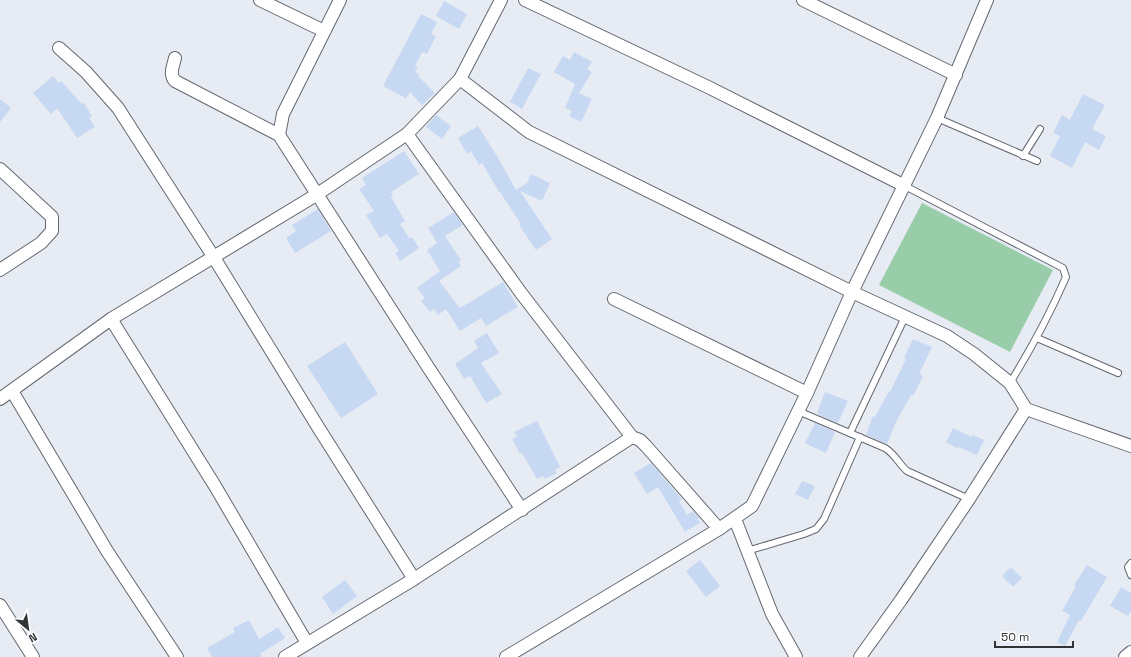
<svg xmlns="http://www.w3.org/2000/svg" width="1131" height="657" viewBox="0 0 1131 657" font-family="'Space Grotesk',sans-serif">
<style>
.green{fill:#99cca9}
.building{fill:#c7d8f2}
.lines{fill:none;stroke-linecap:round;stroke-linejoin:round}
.lane-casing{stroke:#63676e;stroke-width:8}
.street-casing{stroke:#63676e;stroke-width:14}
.lane{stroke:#fff;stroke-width:6}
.street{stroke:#fff;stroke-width:12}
</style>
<rect width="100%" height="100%" fill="#e7ecf4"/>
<path class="green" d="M922,203L1053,270L1010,352L879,285Z"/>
<g class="building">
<path d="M444,1L467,14L459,29L436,16Z"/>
<path d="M421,14L437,22L431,34L436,36L427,54L422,52L415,66L418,68L415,72L419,74L418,76L435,93L422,105L410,92L406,98L383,86Z"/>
<path d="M574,52L592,62L587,69L592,72L579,93L592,99L581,122L569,116L572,111L565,108L575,84L554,72L563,56L570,60Z"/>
<path d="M528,68L541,74L522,109L510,102Z"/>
<path d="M53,76L59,83L61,81L82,104L84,103L92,116L89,118L95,127L77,138L57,108L51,114L33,93Z"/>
<path d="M1083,94L1105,105L1092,129L1106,136L1099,150L1085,142L1072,168L1050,156L1060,136L1053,133L1062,115L1070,120Z"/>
<path d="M0,99L11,108L0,122Z"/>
<path d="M436,115L451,126L442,139L426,127Z"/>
<path d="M478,126L497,156L516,190L527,183L531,174L550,183L542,201L520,191L552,239L536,250L519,225L521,224L500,192H499L482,163L479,165L471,151L467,154L458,138Z"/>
<path d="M404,151L419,174L391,192L393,195L391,197L405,221L400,224L410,239L412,237L419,248L400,261L395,253L399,251L387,234L380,238L366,215L374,211L359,189L366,185L362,178Z"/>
<path d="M318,209L331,231L295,253L286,238L296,231L292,225Z"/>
<path d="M454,212L463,225L445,236L461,260L458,262L461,266L439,281L460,308L503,282L518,307L486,326L481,318L460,331L446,309L438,315L434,309L430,312L421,301L425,298L417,288L440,271L427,250L437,243L428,228Z"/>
<path d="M487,333L499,353L481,363L502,394L486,403L470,376L464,379L455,364L478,348L474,341Z"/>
<path d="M913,339L932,347L919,374L923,376L913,396L911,395L896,422L887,444L866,435L873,416L875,417L889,391L890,392L906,359L904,358Z"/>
<path d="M345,342L378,394L341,418L307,366Z"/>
<path d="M825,392L848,401L838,423L819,415V414L817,413Z"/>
<path d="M537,421L560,467L555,470L557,473L545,479L543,476L537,479L522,453L520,454L512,439L517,436L514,432Z"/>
<path d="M815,423L835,432L826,453L805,443Z"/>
<path d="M953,428L972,437L973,435L984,440L977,455L958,447L957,448L946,442Z"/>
<path d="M651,463L680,497L682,499L679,501L687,515L693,511L699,518L697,519L700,523L685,532L658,487L647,494L634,473Z"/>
<path d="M802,481L815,486L808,500L795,494Z"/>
<path d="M700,560L720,586L706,597L686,571Z"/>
<path d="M1087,565L1107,577L1081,621L1079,620L1065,646L1057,642L1070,615L1062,611L1076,586L1074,585Z"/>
<path d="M1011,567L1022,578L1013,587L1002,576Z"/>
<path d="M345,580L357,596L333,614L322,597Z"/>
<path d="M1121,587L1131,593V611L1128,616L1110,606Z"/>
<path d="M249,620L259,639L278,627L285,638L260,654L262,657H212L207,648L235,632L233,628Z"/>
</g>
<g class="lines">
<defs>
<g id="lane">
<path d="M937,118L1037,161"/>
<path d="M1023,156L1040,129"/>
<path d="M905,186L1063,268L1066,277C1050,314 1031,349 1010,383"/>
<path d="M1037,338L1118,373"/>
<path d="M798,411L885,448C895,454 899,464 907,471L969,499"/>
<path d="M850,433L905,317"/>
<path d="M747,551L804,534L816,529L824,519L860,437"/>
<path d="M1131,563L1128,567L1131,575"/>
</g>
<g id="street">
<path d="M260,0L324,31"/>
<path d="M525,0L708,87L905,186"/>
<path d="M803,0L956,75"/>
<path d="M59,48L86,72L118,108L213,256L318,427L414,579"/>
<path d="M175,58C173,67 169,74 175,81L279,135L428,367L522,510"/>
<path d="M460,79L529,132L852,292L947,336L974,354L1010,383L1026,409L1131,446"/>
<path d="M407,134L521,293L632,437L640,440L646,446L719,529"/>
<path d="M279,135L283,114L340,0"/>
<path d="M0,169L52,217V231L41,243L0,270"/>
<path d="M614,299L807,393"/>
<path d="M111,319L215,486L307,643"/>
<path d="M12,391L107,551L177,657"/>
<path d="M0,399L111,319L316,195L407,134L460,79L501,0"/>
<path d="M735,519L772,614L796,657"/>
<path d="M0,605L33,657"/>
<path d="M285,657L414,579L632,437"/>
<path d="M506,657L719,529L752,506L807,393L852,292L937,118L987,0"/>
<path d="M860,657L901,600L969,499L1026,409"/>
<path d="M1125,657L1131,652"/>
</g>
</defs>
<use href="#lane" class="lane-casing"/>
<use href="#street" class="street-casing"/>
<use href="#lane" class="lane"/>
<use href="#street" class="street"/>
</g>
<g transform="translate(28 629) rotate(151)" stroke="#ffffff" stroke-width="3" paint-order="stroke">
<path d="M0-3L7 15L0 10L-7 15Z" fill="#313336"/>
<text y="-6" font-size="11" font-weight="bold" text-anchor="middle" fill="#313336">N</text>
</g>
<path d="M995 641v6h78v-6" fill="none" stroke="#313336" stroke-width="2"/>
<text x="1001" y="641" font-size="12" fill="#313336" stroke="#ffffff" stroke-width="3" paint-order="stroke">50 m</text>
</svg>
